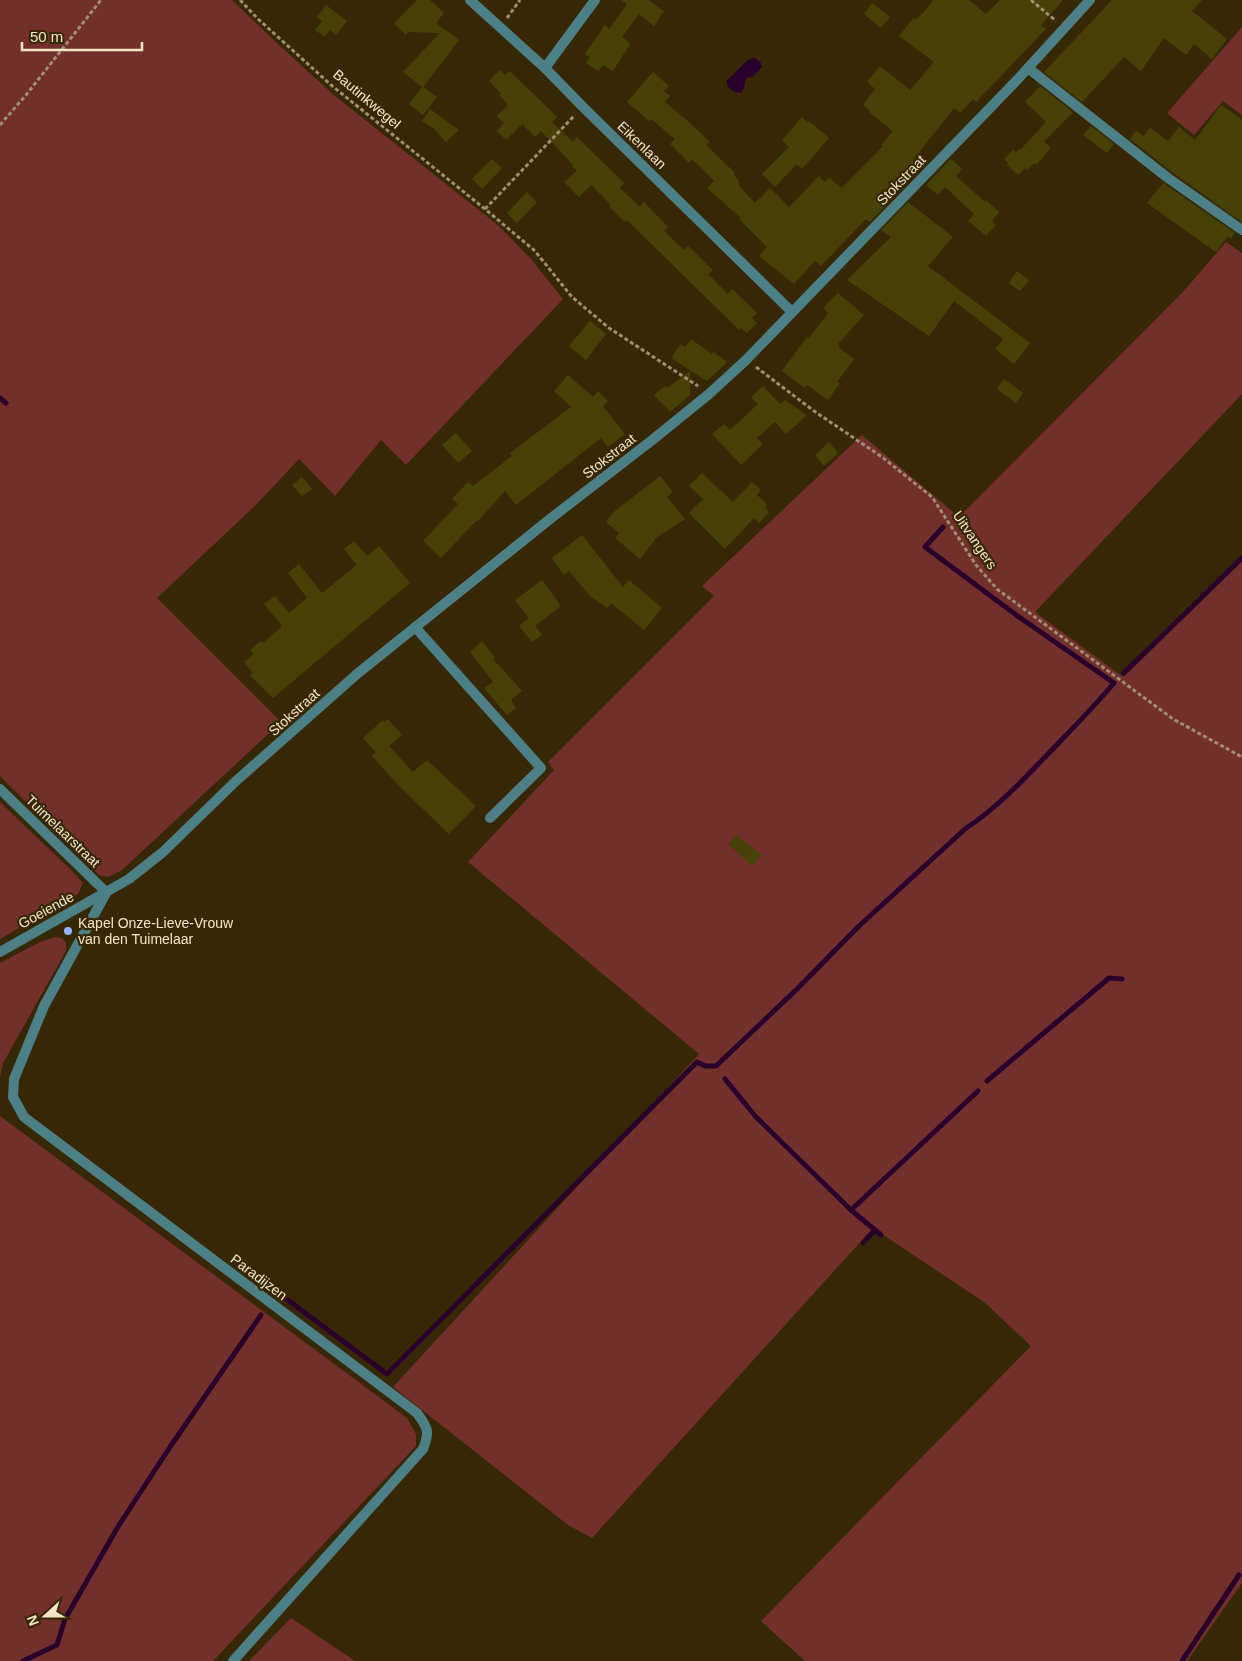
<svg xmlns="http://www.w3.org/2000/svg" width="1242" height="1661" viewBox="0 0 1242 1661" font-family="Helvetica,sans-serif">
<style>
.green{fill:#732f2c}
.water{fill:#29002c}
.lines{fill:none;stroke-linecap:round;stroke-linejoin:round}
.stream{stroke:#29002c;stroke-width:5}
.building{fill:#464207}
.path{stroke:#9f906f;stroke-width:3;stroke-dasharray:4 2.5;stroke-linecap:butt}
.lane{stroke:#4d8086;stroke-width:10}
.street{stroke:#4d8086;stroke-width:10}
.poi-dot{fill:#96b6fd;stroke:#372805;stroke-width:2}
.labels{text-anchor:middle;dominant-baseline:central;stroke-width:4.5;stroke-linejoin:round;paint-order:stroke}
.street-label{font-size:14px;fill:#f5e5c6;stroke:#372805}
.poi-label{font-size:14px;fill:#f5e5c6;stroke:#372805;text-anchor:start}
</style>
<rect width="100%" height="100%" fill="#372805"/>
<g class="green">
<path d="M0,0H232L280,46L335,96L499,226L531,259L563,299L406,465L381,440L335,496L299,459L257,504L157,598L281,722L121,871L108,877L99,875L0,776Z"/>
<path d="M1242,27V115L1223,101L1194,135L1167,113Z"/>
<path d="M1226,242L1242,253V394L1035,612L1123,677L1242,561V1583L1187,1661H805L761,1621L1031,1346L984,1302L873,1228L592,1538L568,1525L393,1387L699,1054L468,862L554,770L548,762L714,596L702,586L862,435L959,517L1183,292Z"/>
<path d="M0,802L70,869L83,883L78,894L0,939Z"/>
<path d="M55,937L62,938L66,943V951L3,1063L0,1077V963L40,942Z"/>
<path d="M0,1116L407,1418L416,1434V1446L213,1661H0Z"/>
<path d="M291,1618L355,1661H249Z"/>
</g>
<path class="water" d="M754,58L760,61L762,67L753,77L746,78L744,88L741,93C734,93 726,88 727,80L748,60Z"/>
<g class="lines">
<g class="stream">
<path d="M0,398L6,403"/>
<path d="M1124,673L1242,558"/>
<path d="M725,1079L756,1117L851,1210L978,1091"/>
<path d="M987,1081L1109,978L1122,979"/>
<path d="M851,1210L881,1235"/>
<path d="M863,1243L875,1230"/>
<path d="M277,1292L387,1374L697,1062L705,1066H716L797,989L859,926L965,829C997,808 1022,781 1048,754C1071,730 1093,708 1114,683L1019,617L925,547L943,527"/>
<path d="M23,1661L57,1645L65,1619L119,1525L170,1447L261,1315"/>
<path d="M1182,1661L1239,1575"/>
</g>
</g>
<g class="building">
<path d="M417,0H430L444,13L436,23L459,40L423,87L437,97L423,115L409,104L422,87L403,72L440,33L408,32L406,35L394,23Z"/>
<path d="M621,0H648L664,11L654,26L639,14L622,37L630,44L613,71L603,65L598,71L586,63L590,57L585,54L605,25L609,29L627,4Z"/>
<path d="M933,0H969L986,14L1000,0H1063L1041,25L1046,29L976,102L973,99L960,113L954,108L913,160L917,164L893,190L897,194L870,222L866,219L821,266L815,261L794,284L759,256L767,247L739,219L741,218L707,188L714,181L692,159L689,163L670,144L675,139L651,119L649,121L627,102L653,72L669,86L664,91L670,96L665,102L690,123L710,142L706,145L734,172V175L739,181V186L755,203L770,188L789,207L819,176L825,182L829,178L842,188L883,146L881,145L893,131L869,112L870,110L863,105L875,89L867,82L880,66L910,90L934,62L899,36L913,18L915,20L924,12Z"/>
<path d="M1112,0H1202L1192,11L1227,39L1212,59L1194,44L1186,55L1164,38L1141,71L1124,57L1082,102L1044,72Z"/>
<path d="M872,3L890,17L881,28L864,14Z"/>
<path d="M326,5L347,21L336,35L330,30L325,37L315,30L322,21L317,17Z"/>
<path d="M500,70L505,75L510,71L557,117L552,122L573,142L577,137L624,183L620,188L640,207L644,202L668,227L664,231L684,250L688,246L713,270L708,274L728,294L732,289L757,313L752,318L757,323L747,333L741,328L739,330L627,220L625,222L609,206L611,205L591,185L579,197L564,182L577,171L572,166L573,165L541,131L535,137L522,124L506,140L497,131L504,123L497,116L508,105L499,95L501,93L489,81Z"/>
<path d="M1040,86L1073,112L1044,142L1051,148L1036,165L1034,163L1027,170L1025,168L1018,175L1007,165L1008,163L1004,159L1013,150L1016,152L1020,148L1021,149L1046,122L1025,102Z"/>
<path d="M1221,105L1242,120V222L1172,172L1130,139L1136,131L1144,136L1150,128L1168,141L1179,127L1195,140Z"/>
<path d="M430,109L459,130L446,142L433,128L422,121Z"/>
<path d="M802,117L808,123L809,121L829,138L802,169L797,164L775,187L762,174L789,147L782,140Z"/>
<path d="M1091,126L1114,144L1107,153L1083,135Z"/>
<path d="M492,159L502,168L482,189L472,179Z"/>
<path d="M951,159L962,169L956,176L985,202L986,200L999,212L992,221L996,225L986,236L968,221L974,214L945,187L938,195L926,185Z"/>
<path d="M1163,183L1235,233L1231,238L1228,236L1216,252L1147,203Z"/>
<path d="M527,192L537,202L517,223L507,213Z"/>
<path d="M908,202L953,237L928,266L1030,343L1014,364L995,349L1003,339L954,301L929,336L847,280L891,237L881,230Z"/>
<path d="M1017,271L1029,280L1020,291L1009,283Z"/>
<path d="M838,293L864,315L838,344L840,345L838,347L854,359L837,382L840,383L828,400L807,385L805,388L782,371L807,337L809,338L828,313L823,308Z"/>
<path d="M590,321L606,334L586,360L569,346Z"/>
<path d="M691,339L712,354L714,352L727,362L707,381L671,358L681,344L685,347Z"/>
<path d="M690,371V395L670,412L654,395L665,386L667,388Z"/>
<path d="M568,375L593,397L598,391L608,401L603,406L625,434L608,447L601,438L516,505L505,491L477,522L476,521L441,558L423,541L458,504L452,499L468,482L473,486L512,456L510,453L571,407L554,391Z"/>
<path d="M1004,379L1023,393L1016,403L997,389Z"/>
<path d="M763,386L780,404L785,400L807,415L786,434L775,422L757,438L763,444L741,465L712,434L724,424L730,430L758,404L751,397Z"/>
<path d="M456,433L472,451L458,463L442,445Z"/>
<path d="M829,442L838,453L824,466L815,455Z"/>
<path d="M702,473L733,502L752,482L761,490L757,495L767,504L765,507L769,512L759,523L754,518L725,549L689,513L703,499L689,486Z"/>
<path d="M660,476L673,492L667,497L685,519L654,539L655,540L640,559L615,538L619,533L606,522L615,511Z"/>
<path d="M302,477L312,489L302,496L292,485Z"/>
<path d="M582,535L623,587L629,580L662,608L644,630L611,603L607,608L590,596L569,571L564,575L552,558Z"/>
<path d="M354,541L367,556L379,546L410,583L273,698L250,675L253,673L244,662L254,654L250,650L261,641L263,643L282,626L264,604L275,596L289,613L307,598L288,573L299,564L322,593L357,565L344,549Z"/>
<path d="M542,580L561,606L535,626L542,635L532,642L519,626L529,618L515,600Z"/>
<path d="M482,641L495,657L493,659L522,691L511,700L516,708L507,715L484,688L493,682L470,652Z"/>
<path d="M388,719L402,735L389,746L413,772L427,760L476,806L449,834L400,787L372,756L376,752L363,738L383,720L384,722Z"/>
<path d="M736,835L762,855L752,866L728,844Z"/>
</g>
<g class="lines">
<g class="path">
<path d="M240,0L257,18L331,85L485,209L535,251L572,297L609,328L698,386"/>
<path d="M1031,0L1056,21"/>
<path d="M507,18L520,0"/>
<path d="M0,125L26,95L101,0"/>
<path d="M485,209L575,115"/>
<path d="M756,367L814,411L882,457L932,497L976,565L997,589L1173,719L1242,757"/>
</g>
<g class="lane">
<path d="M1028,68L1168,178L1242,230"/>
<path d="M415,627L541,768L490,818"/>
</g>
<g class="street">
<path d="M470,0L545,68L583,107L792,312"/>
<path d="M545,68L595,0"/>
<path d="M0,789L106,892"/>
<path d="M106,893L44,1006L14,1079L13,1097L24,1117L417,1413C428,1428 430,1432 423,1449L233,1661"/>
<path d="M0,952L129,879L163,852L236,781L357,674L550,519L651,441L709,394L746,360L1018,79L1090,0"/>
</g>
</g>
<circle class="poi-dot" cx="68" cy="931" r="5"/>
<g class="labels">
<g class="street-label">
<text transform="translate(367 99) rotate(40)">Bautinkwegel</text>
<text transform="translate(642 145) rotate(44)">Eikenlaan</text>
<text transform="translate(901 180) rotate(-46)">Stokstraat</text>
<text transform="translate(609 456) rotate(-38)">Stokstraat</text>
<text transform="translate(975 540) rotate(56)">Uitvangers</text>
<text transform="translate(294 712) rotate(-42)">Stokstraat</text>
<text transform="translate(63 831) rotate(44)">Tuimelaarstraat</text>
<text transform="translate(46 910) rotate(-29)">Goeiende</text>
<text transform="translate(259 1277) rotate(37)">Paradijzen</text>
</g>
<g class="poi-label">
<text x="78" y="923">Kapel Onze-Lieve-Vrouw<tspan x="78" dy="16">van den Tuimelaar</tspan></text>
</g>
</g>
<g transform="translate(45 1616) rotate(249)" stroke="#372805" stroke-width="4" paint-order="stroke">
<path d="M0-4L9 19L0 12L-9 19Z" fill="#f5e5c6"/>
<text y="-8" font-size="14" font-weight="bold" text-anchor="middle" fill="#f5e5c6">N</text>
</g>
<path d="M22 42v8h120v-8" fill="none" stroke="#f5e5c6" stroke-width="2.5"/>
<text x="30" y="42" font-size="15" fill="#f5e5c6" stroke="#372805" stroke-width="4" paint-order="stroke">50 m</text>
</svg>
